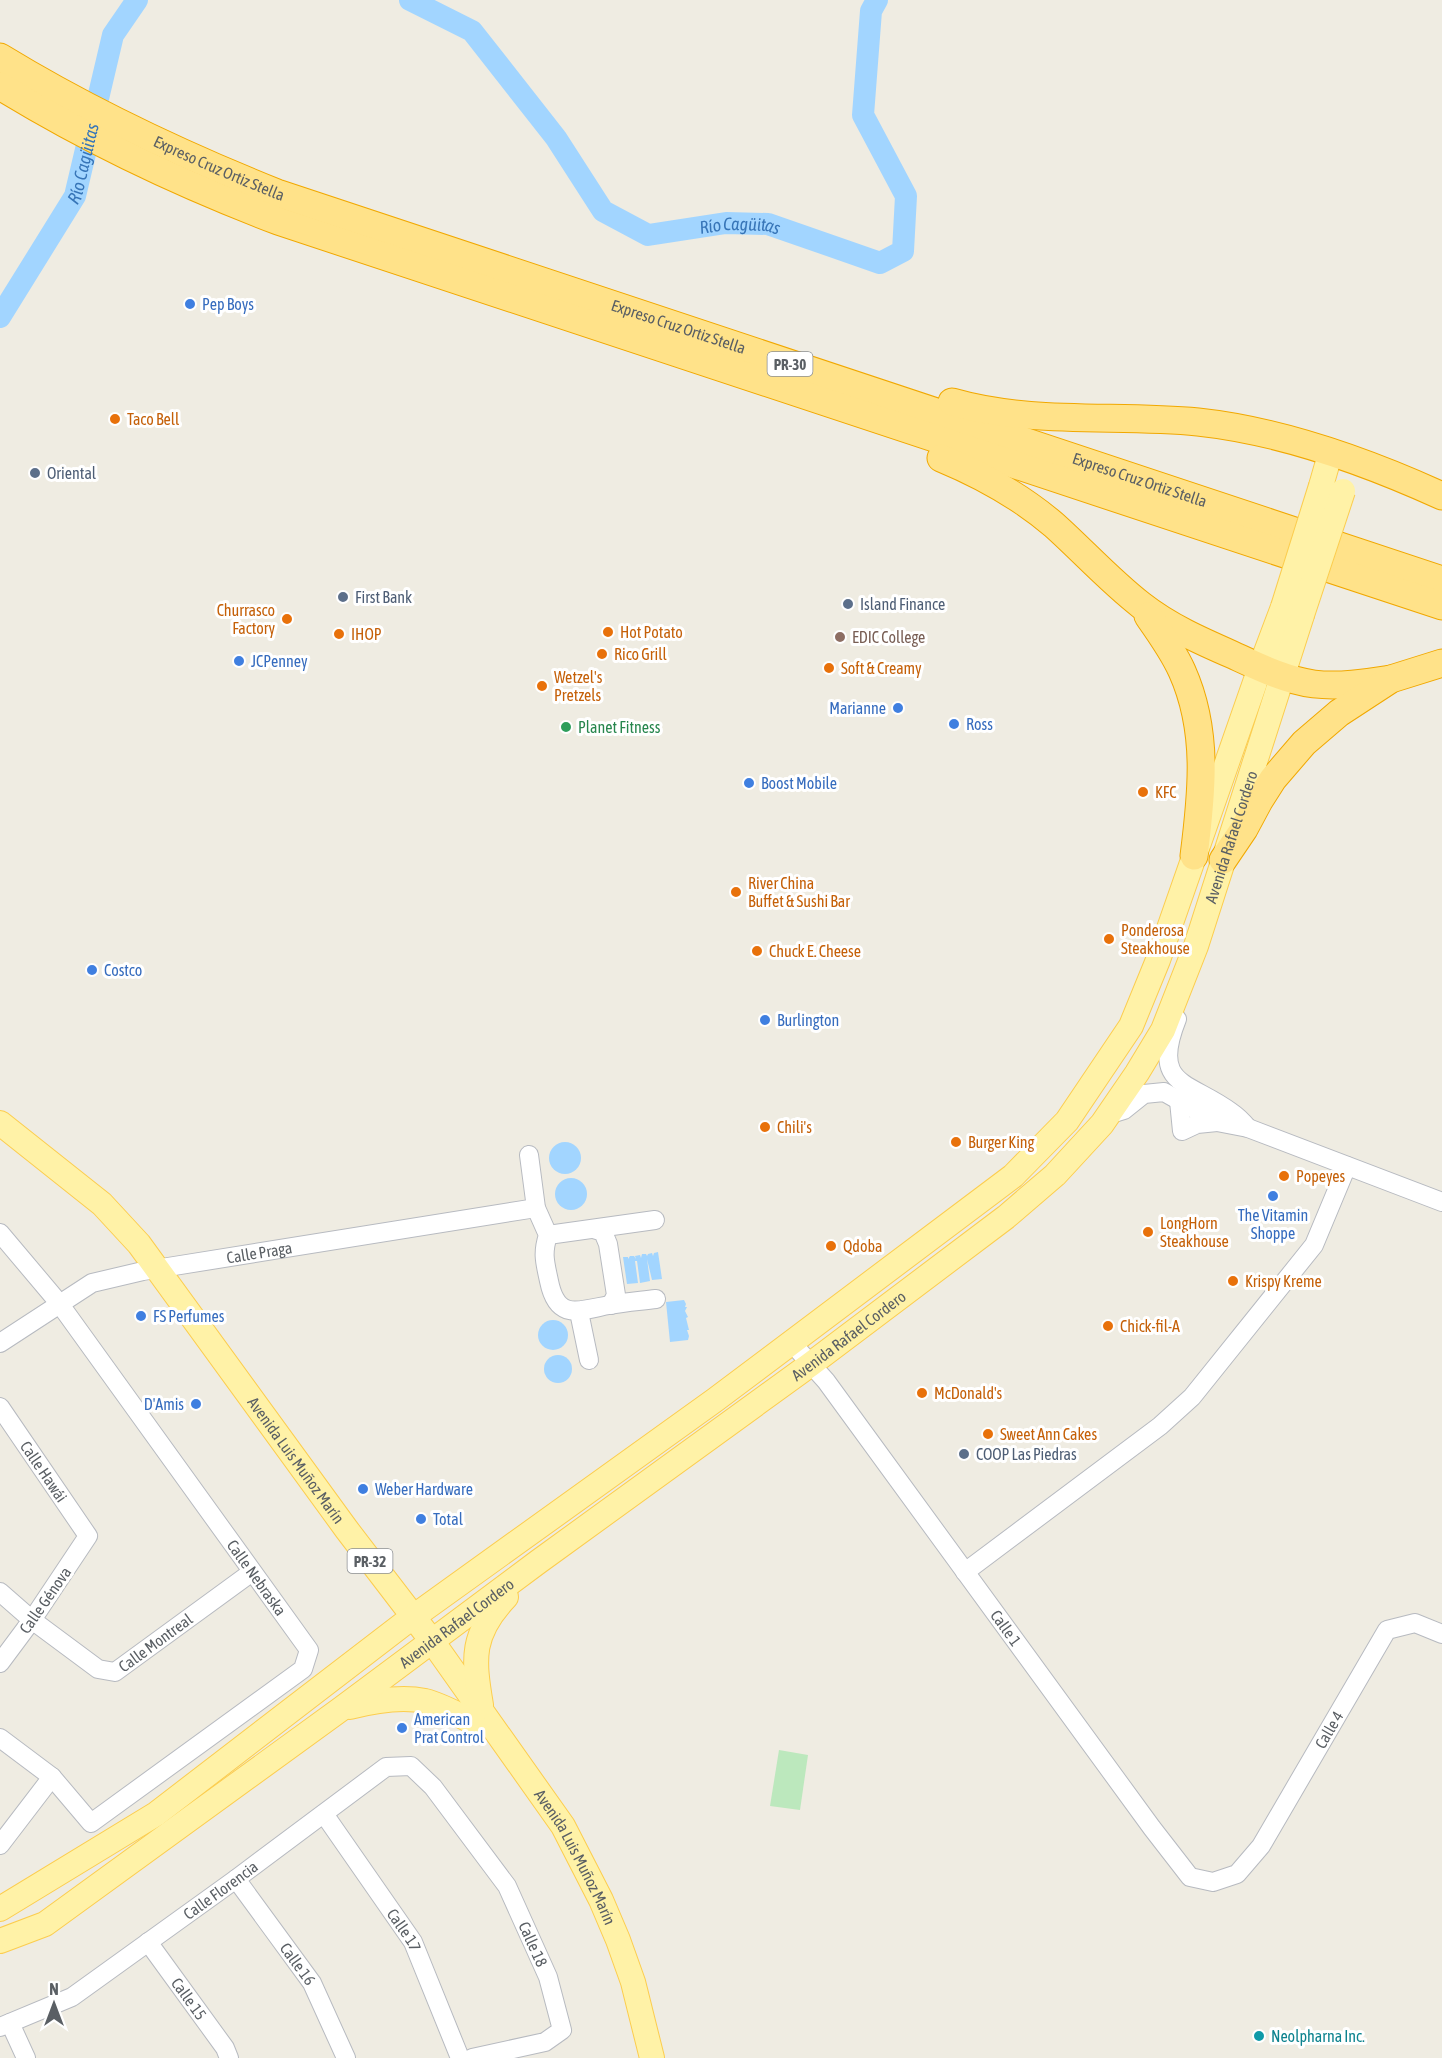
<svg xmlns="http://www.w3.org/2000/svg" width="1442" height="2058" viewBox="0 0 1442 2058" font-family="'Asap Condensed',sans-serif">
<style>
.green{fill:#bce8bd}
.water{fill:#a2d5ff}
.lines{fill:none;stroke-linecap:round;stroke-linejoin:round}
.river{stroke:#a2d5ff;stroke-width:22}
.minor-casing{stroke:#b7bac0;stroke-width:20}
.major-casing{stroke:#fccd4e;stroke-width:26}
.highway-casing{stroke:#f1a800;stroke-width:29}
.minor{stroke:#fff;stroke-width:18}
.major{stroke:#fff2a7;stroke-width:24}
.highway{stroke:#ffe289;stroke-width:27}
.major-bridge-casing{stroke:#fccd4e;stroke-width:26;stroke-linecap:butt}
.major-bridge{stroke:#fff2a7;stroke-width:24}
.shop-dot{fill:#3f7fe0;stroke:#fff;stroke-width:2}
.food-dot{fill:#e8710a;stroke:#fff;stroke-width:2}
.service-dot{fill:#5c6f8a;stroke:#fff;stroke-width:2}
.education-dot{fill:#8d6e63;stroke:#fff;stroke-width:2}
.leisure-dot{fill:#2e9e5b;stroke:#fff;stroke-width:2}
.culture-dot{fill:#0f9aa8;stroke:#fff;stroke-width:2}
.labels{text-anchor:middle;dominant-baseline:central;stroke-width:6;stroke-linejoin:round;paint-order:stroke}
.shield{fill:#fff;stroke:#8c8f92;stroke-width:1.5}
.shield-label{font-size:15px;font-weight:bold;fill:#5a5f64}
.street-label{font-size:16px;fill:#5a5f64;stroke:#fff}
.shop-label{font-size:16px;fill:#366cbe;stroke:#fff;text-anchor:start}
.food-label{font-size:16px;fill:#c56008;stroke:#fff;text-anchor:start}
.service-label{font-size:16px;fill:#4e5e75;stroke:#fff;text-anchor:start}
.education-label{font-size:16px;fill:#785e54;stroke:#fff;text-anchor:start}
.leisure-label{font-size:16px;fill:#27864d;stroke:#fff;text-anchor:start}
.culture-label{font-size:16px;fill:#0d838f;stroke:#fff;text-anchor:start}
.water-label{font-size:18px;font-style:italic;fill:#3775b8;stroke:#fff}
</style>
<rect width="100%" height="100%" fill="#efece2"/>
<path class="green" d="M779,1750L808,1755L800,1810L770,1806Z"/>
<g class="water">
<circle cx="565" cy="1158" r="16"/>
<circle cx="571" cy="1194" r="16"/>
<path d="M658,1252L662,1279L652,1280L647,1259L650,1281L640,1283L637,1261H635L638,1283L627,1284L623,1257H628V1259L630,1256H634L636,1259L635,1256L640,1255L641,1258L642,1254H646L647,1256L648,1254L652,1253L653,1256L654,1253Z"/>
<path d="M684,1300L686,1304L685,1307H687L685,1311L688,1317L686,1318L689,1330H687L689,1336L688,1340L670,1342L666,1302Z"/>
<circle cx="553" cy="1335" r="15"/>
<circle cx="558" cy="1369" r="14"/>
</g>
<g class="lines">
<g class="river">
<path id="s1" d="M410,0L472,31L556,138L603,211L648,235L726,223L768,224L880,263L903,251L906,196L863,115L871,11L877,0"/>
<path id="s2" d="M0,317L75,196L113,35L137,0"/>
</g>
<defs>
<g id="minor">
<path d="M1177,1019C1150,1087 1189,1081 1231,1112C1237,1116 1243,1122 1248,1128"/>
<path d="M1179,1101L1182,1131L1197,1124L1217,1122"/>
<path d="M1108,1115L1124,1110L1144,1094L1164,1092L1217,1122L1248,1128L1442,1202"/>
<path d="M529,1155L536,1208L548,1235C542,1254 545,1262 549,1281C557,1321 578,1311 609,1305C624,1302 640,1301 656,1299"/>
<path d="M593,1229L603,1232L608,1244L616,1295L611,1305"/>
<path id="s3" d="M0,1233L59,1303L309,1650L303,1669L91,1823L52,1777L0,1738"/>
<path d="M548,1235L655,1220"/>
<path d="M579,1312L589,1360"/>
<path id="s4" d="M791,1342L826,1381L1152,1828L1190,1877L1213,1882L1237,1874L1261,1846L1387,1630L1415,1623L1442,1634"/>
<path id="s5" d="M0,1343L92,1283L143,1271L536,1208"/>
<path id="s6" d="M0,1407L88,1536L32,1620L0,1663"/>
<path d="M965,1572L1160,1426L1192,1397L1314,1245L1347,1166"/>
<path id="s7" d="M0,1592L32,1620L98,1669L115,1672L252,1572"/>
<path id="s8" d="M324,1814L413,1942L460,2058"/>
<path d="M0,1845L52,1777"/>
<path id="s9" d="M236,1879L312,1983L346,2058"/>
<path id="s10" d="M148,1942L225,2048L229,2058"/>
<path d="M10,2023L26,2058"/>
<path id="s11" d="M0,2027L72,1997L236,1879L386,1767L411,1766L433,1787L507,1886L548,1977L562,2030L545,2042L472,2058"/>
</g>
<g id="major">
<path d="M1321,486L1331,451"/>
<path id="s12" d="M0,1123L102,1204L139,1244L347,1530L432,1641L563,1826L601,1900L618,1940L633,1982L652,2058"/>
<path d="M481,1705C473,1658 471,1634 506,1597"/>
<path d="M350,1707C373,1701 400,1696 425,1701C441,1705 457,1714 473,1722"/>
<path d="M0,1909L156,1814L402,1625L715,1400L1013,1176L1067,1121L1131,1026L1158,960L1260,668L1283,607"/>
<path id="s13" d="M0,1941L45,1924L341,1709L538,1562L811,1364L1006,1217L1055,1175L1102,1124L1137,1073L1163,1030L1196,946L1302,615"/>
</g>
<g id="highway">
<path id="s14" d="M0,57C90,112 180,154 277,193L1442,580"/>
<path d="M0,86C88,140 181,184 278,221L1442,606"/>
<path d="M952,402C1032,425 1117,414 1198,422C1282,431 1365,461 1442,496"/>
<path d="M941,458C982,475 1020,496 1054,525C1083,551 1110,581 1141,605C1169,627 1201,641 1233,655C1259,667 1285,680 1314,684C1339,687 1365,683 1391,679"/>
<path d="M1148,616C1160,633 1173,651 1182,671C1209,731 1202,793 1194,856"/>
<path d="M1223,860L1244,829L1259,801L1273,779L1304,743L1339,713L1391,679L1442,663"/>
</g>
</defs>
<use href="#minor" class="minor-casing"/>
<use href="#major" class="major-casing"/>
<use href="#highway" class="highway-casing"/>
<use href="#minor" class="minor"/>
<use href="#major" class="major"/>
<use href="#highway" class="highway"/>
<defs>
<g id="major-bridge">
<path d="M1283,607L1321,486"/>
<path d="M1302,615L1343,491"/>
</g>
</defs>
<use href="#major-bridge" class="major-bridge-casing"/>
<use href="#major-bridge" class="major-bridge"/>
</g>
<g class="shop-dot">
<circle cx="190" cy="304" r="6"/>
<circle cx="239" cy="661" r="6"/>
<circle cx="898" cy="708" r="6"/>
<circle cx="954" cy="724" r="6"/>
<circle cx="749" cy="783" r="6"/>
<circle cx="92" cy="970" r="6"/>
<circle cx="765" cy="1020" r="6"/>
<circle cx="1273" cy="1196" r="6"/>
<circle cx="141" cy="1316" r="6"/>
<circle cx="196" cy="1404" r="6"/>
<circle cx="363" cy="1489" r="6"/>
<circle cx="421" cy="1519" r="6"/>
<circle cx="402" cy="1728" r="6"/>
</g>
<g class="food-dot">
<circle cx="115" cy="419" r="6"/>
<circle cx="287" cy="619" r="6"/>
<circle cx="608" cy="632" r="6"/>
<circle cx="339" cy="634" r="6"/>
<circle cx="602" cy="654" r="6"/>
<circle cx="829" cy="668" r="6"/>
<circle cx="542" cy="686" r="6"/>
<circle cx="1143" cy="792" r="6"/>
<circle cx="736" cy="892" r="6"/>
<circle cx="1109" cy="939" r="6"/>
<circle cx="757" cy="951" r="6"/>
<circle cx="765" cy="1127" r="6"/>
<circle cx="956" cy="1142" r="6"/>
<circle cx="1284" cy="1176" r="6"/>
<circle cx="1148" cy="1232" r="6"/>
<circle cx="831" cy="1246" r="6"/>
<circle cx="1233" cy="1281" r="6"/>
<circle cx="1108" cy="1326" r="6"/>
<circle cx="922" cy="1393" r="6"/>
<circle cx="988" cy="1434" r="6"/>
</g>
<g class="service-dot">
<circle cx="35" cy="473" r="6"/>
<circle cx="343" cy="597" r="6"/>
<circle cx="848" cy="604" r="6"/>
<circle cx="964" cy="1454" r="6"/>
</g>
<circle class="education-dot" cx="840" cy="637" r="6"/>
<circle class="leisure-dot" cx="566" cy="727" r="6"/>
<circle class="culture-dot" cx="1259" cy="2036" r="6"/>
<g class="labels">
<g class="shield">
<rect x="767.5" y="352" width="45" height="24" rx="4.5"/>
<rect x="347.5" y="1549" width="45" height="24" rx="4.5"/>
</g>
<g class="shield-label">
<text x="790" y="364">PR-30</text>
<text x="370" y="1561">PR-32</text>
</g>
<g class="street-label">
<text stroke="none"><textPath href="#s14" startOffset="246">Expreso Cruz Ortiz Stella</textPath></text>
<text stroke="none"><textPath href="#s14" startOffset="732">Expreso Cruz Ortiz Stella</textPath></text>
<text stroke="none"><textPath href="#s14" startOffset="1218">Expreso Cruz Ortiz Stella</textPath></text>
<text stroke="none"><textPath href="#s13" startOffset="1692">Avenida Rafael Cordero</textPath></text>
<text stroke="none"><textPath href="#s5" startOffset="280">Calle Praga</textPath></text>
<text stroke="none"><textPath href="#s13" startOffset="1044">Avenida Rafael Cordero</textPath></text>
<text stroke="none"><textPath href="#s12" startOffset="452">Avenida Luis Muñoz Marín</textPath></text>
<text stroke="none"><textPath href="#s6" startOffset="78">Calle Hawái</textPath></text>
<text stroke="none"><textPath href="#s3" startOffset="430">Calle Nebraska</textPath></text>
<text transform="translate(45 1600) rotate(-55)">Calle Génova</text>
<text stroke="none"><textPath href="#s13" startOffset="558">Avenida Rafael Cordero</textPath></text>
<text stroke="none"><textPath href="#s4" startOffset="358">Calle 1</textPath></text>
<text stroke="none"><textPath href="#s7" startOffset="192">Calle Montreal</textPath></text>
<text stroke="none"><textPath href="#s4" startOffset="888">Calle 4</textPath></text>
<text stroke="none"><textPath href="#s12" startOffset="938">Avenida Luis Muñoz Marín</textPath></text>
<text stroke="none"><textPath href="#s11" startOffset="261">Calle Florencia</textPath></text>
<text stroke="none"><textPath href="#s8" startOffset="141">Calle 17</textPath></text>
<text stroke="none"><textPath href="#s11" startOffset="710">Calle 18</textPath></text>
<text stroke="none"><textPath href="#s9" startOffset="105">Calle 16</textPath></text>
<text stroke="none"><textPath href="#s10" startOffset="70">Calle 15</textPath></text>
</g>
<g class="shop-label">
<text x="202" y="304">Pep Boys</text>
<text x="251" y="661">JCPenney</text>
<text x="886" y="708" text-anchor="end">Marianne</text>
<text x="966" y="724">Ross</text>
<text x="761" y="783">Boost Mobile</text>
<text x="104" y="970">Costco</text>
<text x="777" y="1020">Burlington</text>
<text x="1273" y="1215" text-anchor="middle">The Vitamin<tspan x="1273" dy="18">Shoppe</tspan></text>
<text x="153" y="1316">FS Perfumes</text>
<text x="184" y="1404" text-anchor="end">D'Amis</text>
<text x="375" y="1489">Weber Hardware</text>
<text x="433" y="1519">Total</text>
<text x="414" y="1719">American<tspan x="414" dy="18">Prat Control</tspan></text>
</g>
<g class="food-label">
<text x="127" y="419">Taco Bell</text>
<text x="275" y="610" text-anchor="end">Churrasco<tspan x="275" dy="18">Factory</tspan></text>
<text x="620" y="632">Hot Potato</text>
<text x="351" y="634">IHOP</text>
<text x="614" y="654">Rico Grill</text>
<text x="841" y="668">Soft &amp; Creamy</text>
<text x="554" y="677">Wetzel's<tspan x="554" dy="18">Pretzels</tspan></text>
<text x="1155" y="792">KFC</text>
<text x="748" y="883">River China<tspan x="748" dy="18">Buffet &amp; Sushi Bar</tspan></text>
<text x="1121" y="930">Ponderosa<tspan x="1121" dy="18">Steakhouse</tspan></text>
<text x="769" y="951">Chuck E. Cheese</text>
<text x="777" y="1127">Chili's</text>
<text x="968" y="1142">Burger King</text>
<text x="1296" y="1176">Popeyes</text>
<text x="1160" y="1223">LongHorn<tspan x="1160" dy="18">Steakhouse</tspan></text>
<text x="843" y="1246">Qdoba</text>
<text x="1245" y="1281">Krispy Kreme</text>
<text x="1120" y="1326">Chick-fil-A</text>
<text x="934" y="1393">McDonald's</text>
<text x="1000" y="1434">Sweet Ann Cakes</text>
</g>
<g class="service-label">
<text x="47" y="473">Oriental</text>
<text x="355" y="597">First Bank</text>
<text x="860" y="604">Island Finance</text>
<text x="976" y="1454">COOP Las Piedras</text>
</g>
<g class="education-label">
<text x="852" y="637">EDIC College</text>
</g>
<g class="leisure-label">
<text x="578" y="727">Planet Fitness</text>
</g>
<g class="culture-label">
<text x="1271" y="2036">Neolpharna Inc.</text>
</g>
<g class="water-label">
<text stroke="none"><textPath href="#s2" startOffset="176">Río Cagüitas</textPath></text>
<text stroke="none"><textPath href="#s1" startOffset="436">Río Cagüitas</textPath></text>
</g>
</g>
<g transform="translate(54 2004)" stroke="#ffffff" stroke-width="4.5" paint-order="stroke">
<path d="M0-4.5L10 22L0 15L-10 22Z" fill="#5a5f64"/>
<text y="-9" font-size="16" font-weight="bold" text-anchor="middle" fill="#5a5f64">N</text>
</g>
</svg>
